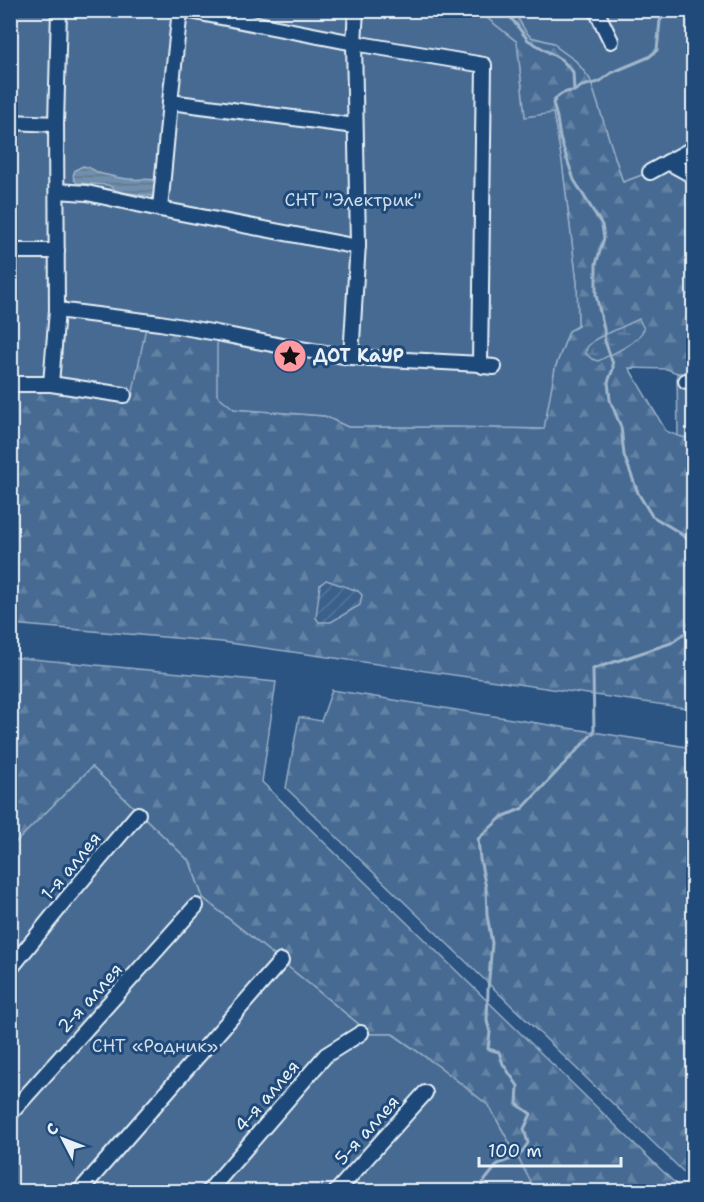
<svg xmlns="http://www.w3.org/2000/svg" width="704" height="1202" viewBox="0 0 704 1202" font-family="'Shantell Sans',sans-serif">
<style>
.industrial{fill:url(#industrial-furrows)}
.forest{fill:url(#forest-firs);stroke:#98aec6;stroke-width:1.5;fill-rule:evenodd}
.wetland{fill:url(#wetland-marsh);stroke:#98aec6;stroke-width:1.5}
.garden{fill:#476b93;stroke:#98aec6;stroke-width:1.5}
.water{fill:url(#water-rules);stroke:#a0b6cb;stroke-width:1.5}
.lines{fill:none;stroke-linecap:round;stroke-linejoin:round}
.stream{stroke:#a0b6cb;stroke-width:3}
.minor-casing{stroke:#e8f1f8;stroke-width:18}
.minor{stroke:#1f4a7a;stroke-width:14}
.labels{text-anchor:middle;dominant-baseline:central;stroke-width:6;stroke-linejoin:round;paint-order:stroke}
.park-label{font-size:18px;fill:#d0dde9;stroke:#1f4a7a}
.poi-label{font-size:18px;font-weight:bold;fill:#e8f1f8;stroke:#1f4a7a;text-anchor:start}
.street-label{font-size:18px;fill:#e8f1f8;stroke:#1f4a7a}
</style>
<defs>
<pattern id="industrial-furrows" width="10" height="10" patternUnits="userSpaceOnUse" patternTransform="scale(1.5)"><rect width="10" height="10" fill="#3a608b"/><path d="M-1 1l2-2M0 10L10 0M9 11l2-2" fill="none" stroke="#56779c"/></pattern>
<pattern id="forest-firs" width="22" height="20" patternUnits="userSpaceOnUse" patternTransform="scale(1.5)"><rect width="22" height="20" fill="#476b93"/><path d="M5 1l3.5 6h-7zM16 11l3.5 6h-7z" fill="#6281a3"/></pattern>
<pattern id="wetland-marsh" width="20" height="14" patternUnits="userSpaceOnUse" patternTransform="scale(1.5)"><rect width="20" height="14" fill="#476b93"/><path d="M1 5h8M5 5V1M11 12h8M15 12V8" fill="none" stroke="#6281a3"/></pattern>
<pattern id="water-rules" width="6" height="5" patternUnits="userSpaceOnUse" patternTransform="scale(1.5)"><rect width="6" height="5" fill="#708ead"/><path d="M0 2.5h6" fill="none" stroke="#61768a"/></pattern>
</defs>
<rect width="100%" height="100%" fill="#2b5482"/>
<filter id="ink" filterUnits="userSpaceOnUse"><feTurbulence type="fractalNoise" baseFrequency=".0167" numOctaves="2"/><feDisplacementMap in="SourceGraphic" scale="12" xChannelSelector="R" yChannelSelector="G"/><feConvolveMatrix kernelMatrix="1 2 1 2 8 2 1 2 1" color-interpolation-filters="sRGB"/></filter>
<g filter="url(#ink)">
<path class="industrial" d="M326,580L358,591L362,595L360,605L331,622H319L316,619L320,585Z"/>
<g class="forest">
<path d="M478,11H514L526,32L531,37L554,43L558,48L576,61L590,79L623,182L647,173L693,148V374L677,373L667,369L629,368L666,431L678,436L693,439V709L222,642L11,624L10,384L147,322L217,333L234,409L325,416L348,427H455L543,429L555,368L569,331L578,326L577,283L562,162L553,114L525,117L517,42ZM326,580L358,591L362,595L360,605L331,622H319L316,618L320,585Z"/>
<path d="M11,657L276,682L262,782L683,1191H536L489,1106L441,1068L393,1034H371L203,898L190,862L92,767L11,847Z"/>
<path d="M332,690L693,748V1181L286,788L299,717L321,721Z"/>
</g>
<path class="wetland" d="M639,319L644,329C636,345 613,353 598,361L592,359L585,353L588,346L596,339Z"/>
<g class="garden">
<path d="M11,11H478L517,42L525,117L553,113L562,162L577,283L578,326L569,331L555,368L544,429L455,427H348L325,416L234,409L217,395V333L147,322L132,397L11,384Z"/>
<path d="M514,11H693V148L647,173L623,182L590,79L576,61L558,48L554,43L531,37L526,32Z"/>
<path d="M677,373L693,374V439L678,436Z"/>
<path d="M92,767L190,862L203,898L371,1034H392L441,1068L489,1106L536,1191L11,1192V847Z"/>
</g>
<path class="water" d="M83,166C93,167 94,172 102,174C108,175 114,177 121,178C133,181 144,178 156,180V194L152,196L141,195L117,191L108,185L77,183C73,179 72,176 75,170Z"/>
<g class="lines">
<g class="stream">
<path d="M505,10L528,40L562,60L573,72L574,91C565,91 557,95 553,103L557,118L560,138L574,180L602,225L604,238L596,264V295L604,329L605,341L613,364V369L608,382L610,400L621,427L624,455L638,493L652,516L677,531L692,543L694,547"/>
<path d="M574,91L582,86L599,82L611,73L649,57L657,50L660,21L664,15L671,10"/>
<path d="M481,1192L482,1184L498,1164L519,1156L528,1143L524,1129L531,1114L517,1104L518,1086L503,1064L499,1052L488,1049L490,1032L487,1021L488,990L492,943L487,915L486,888L480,859L478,839L502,817L523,808L594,732L593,669L671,643L694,627"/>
</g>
<defs>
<g id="minor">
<path d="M180,10L170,102L160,209L358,247"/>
<path d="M185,10L354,43L484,65L480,364"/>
<path d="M596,10L611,41"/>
<path d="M170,102L355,126"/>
<path d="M10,122L56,124"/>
<path d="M668,162L690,174L694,172"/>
<path d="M650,172L694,148"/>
<path d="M57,191L87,193L160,209"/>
<path d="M10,251H57"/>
<path d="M57,310L160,323L217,333L287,347L351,357L480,364L483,366L494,367"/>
<path d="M351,357L358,243L354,43L356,10"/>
<path d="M686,381H694"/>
<path d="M10,384H51L124,395"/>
<path d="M51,384L57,310L56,124L59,10"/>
<path d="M10,969L68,897L138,814"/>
<path d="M10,1114L196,906"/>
<path d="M79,1192L281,961"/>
<path d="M208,1192L326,1055L361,1033"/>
<path d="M336,1192L425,1093"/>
</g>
</defs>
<use href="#minor" class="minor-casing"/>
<use href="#minor" class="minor"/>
</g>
</g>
<defs>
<symbol id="sight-disc" viewBox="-11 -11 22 22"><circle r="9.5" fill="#ff9aa2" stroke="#1f4a7a"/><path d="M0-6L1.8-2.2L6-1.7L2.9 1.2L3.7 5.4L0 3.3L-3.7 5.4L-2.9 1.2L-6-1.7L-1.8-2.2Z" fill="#111"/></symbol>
</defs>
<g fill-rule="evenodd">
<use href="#sight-disc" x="271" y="337" width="38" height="38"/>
</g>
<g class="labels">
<g class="park-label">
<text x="353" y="200">СНТ "Электрик"</text>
<text x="155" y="1046">СНТ «Родник»</text>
</g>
<g class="poi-label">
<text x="313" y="356">ДОТ КаУР</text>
</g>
<g class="street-label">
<text transform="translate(71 866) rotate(-50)">1-я аллея</text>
<text transform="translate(90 998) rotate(-48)">2-я аллея</text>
<text transform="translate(267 1096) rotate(-49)">4-я аллея</text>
<text transform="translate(367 1130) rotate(-48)">5-я аллея</text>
</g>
</g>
<rect width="704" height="1202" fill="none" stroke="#1f4a7a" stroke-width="36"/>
<rect x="18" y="18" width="668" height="1166" fill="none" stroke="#e8f1f8" stroke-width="2" filter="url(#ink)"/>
<g transform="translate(63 1139) rotate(312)" stroke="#1f4a7a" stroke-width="4.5" paint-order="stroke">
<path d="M0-4.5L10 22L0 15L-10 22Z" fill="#e8f1f8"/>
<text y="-9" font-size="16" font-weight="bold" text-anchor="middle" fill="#e8f1f8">С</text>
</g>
<path d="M479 1157v9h142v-9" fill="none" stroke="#e8f1f8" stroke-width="3"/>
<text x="488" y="1157" font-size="18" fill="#e8f1f8" stroke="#1f4a7a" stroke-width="4.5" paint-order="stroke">100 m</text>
</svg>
